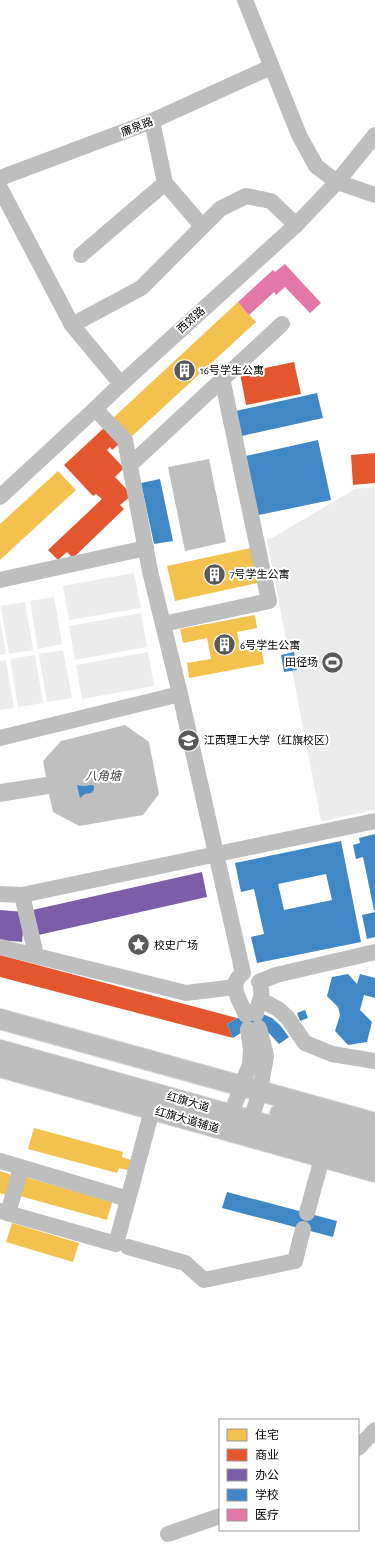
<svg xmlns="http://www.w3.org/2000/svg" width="375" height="1547" viewBox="0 0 375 1547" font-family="'Alegreya Sans','Noto Sans SC',sans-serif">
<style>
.green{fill:#ececec}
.water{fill:#bfbfbf}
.homes{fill:#f2c14e}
.shops{fill:#e4572e}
.offices{fill:#7b5ea7}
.schools{fill:#3f88c5;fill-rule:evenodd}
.health{fill:#e377a8}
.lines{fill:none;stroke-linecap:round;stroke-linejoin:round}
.major-casing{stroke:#dbdbdb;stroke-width:22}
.minor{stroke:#bebebe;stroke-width:16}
.major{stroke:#bebebe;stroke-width:20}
.labels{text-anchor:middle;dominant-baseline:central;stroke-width:4;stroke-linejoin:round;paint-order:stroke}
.street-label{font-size:11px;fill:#000;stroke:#fff}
.poi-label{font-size:11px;fill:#000;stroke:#fff;text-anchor:start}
.water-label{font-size:12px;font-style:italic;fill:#444;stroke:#fff}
</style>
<rect width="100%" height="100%" fill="#fff"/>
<g class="green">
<path d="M375,487V810L321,821L267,540L272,538L355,489Z"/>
<path d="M134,573L141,608L69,620L63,586Z"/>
<path d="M54,597L62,644L38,649L30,601Z"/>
<path d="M25,602L33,650L9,654L1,606Z"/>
<path d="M141,613L147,647L75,660L69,626Z"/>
<path d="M0,620L6,654L0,655Z"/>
<path d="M63,650L72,698L47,702L39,654Z"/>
<path d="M148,652L154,686L82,699L76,665Z"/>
<path d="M35,655L43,703L18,707L10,659Z"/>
<path d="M6,660L14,708L0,710V661Z"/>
</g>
<g class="water">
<path d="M209,459L226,542L185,551L168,467Z"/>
<path d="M125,725L149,742L159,794L143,815L79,826L53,812L49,794L0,802V784L46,777L43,761L61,741Z"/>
</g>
<g class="homes">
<path d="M238,302L256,322L131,437L113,418Z"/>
<path d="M58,471L76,490L0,560V524Z"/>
<path d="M255,547L262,582L175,601L167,566Z"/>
<path d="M255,615L257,628L237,632L241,651L261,647L264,664L189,678L187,663L211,659L207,638L183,643L180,629Z"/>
<path d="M34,1128L123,1152L122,1157L134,1161L131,1171L119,1168L117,1173L28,1149Z"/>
<path d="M0,1171L12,1175L6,1195L0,1193Z"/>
<path d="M25,1177L112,1202L107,1220L20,1196Z"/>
<path d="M12,1223L79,1243L73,1262L6,1242Z"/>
</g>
<g class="shops">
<path d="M294,362L301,394L246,405L240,373Z"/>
<path d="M104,428L119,444L112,450L110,447L107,450L124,468L115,477L132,495L120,505L124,509L73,558L67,552L58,560L48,550L102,499L96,494L93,496L64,465Z"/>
<path d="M375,453V483L353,485L351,455Z"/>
<path d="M0,955L237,1018L227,1024L233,1038L0,977Z"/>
</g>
<g class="offices">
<path d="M202,872L207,897L34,936L28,911Z"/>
<path d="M0,910L25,912L22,942L0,940Z"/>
</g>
<g class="schools">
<path d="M317,393L323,418L237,437L231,412Z"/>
<path d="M318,440L331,500L254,516L241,457Z"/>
<path d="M160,479L173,541L154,544L141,483Z"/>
<path d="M294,652L297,670L284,672L281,655Z"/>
<path d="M77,785L84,786L91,785L94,786V790L91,793L85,794L80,798Z"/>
<path d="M375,834V910H374L363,857L356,859L353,845L360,843L359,838Z"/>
<path d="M341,841L361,942L257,963L251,937L264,934L254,889L241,892L235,863ZM326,874L332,900L284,910L278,884Z"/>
<path d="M375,912V937L367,939L362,915Z"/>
<path d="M348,974L357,984L360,974L375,978V998L364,995L360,1010L372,1022L367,1042L348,1045L335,1031L340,1015L338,1007L327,996L332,977Z"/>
<path d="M305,1010L308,1018L300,1021L297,1013Z"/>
<path d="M256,1014L265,1015L272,1018L280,1025L289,1037L279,1044L266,1030H245L233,1038L227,1024L237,1018Z"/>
<path d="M227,1192L337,1221L333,1237L222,1208Z"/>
</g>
<path class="health" d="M285,264L321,303L310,313L285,287L276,295L274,292L249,315L238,302L273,270L275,272Z"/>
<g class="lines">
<defs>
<g id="major">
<path d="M0,1019L375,1123"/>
<path d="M0,1050L375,1155"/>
<path d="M0,1067L375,1172"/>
<path d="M280,1114L375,1140"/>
</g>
</defs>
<use href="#major" class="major-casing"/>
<g class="minor">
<path d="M245,0L299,135L316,166L337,182L375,195"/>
<path d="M152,121L165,183L202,226"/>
<path d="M0,178L152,121L271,67"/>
<path d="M0,188L72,325L121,384"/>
<path d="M81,255L165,183"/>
<path d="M72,325L141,288L220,209L246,196L271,201L296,225"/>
<path d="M95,409L125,440L150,571L180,694L243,973"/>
<path d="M131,464L282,324"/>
<path d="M0,497L95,409L121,384L296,225L337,182L375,135"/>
<path d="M0,580L146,548"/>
<path d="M163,624L269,601L222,378"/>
<path d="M0,738L180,694"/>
<path d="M0,894L22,895L375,821"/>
<path d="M22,895L36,955"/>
<path d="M0,947L186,993L235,987"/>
<path d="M239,977C229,988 242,1004 246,1015"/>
<path d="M259,982L276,975L375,952"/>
<path d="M261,1000L278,1009L287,1017L305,1043L332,1054L375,1061"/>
<path d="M256,1014C257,1004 263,1000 261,990"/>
<path d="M231,1114L250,1064L251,1049L248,1029"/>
<path d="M251,1120L260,1091L266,1056L259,1028"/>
<path d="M0,1161L128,1199"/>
<path d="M0,1211L116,1244L155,1099"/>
<path d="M8,1213L21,1168"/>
<path d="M307,1213L325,1147"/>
<path d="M128,1247L185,1263L204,1280L295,1261L303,1229"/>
<path d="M358,1448L375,1430"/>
<path d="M168,1534L220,1516"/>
</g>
<use href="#major" class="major"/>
</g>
<defs>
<symbol id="building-disc" viewBox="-11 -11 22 22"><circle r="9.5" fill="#595959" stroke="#fff"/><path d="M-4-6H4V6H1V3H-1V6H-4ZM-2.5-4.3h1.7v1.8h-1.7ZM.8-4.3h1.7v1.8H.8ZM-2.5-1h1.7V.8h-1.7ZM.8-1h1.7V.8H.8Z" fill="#fff"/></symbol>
<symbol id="stadium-disc" viewBox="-11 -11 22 22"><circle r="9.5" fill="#595959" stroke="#fff"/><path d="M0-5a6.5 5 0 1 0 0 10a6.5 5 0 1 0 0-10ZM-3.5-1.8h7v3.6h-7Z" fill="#fff"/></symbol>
<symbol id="university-disc" viewBox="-11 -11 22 22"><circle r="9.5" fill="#595959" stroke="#fff"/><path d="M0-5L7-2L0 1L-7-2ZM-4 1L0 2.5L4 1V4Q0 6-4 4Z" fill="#fff"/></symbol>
<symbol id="sight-disc" viewBox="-11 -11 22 22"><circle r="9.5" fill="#595959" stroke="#fff"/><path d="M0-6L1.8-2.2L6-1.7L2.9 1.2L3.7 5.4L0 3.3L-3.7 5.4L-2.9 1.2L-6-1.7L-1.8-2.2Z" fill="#fff"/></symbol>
</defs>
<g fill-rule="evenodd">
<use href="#building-disc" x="172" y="358" width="25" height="25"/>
<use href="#building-disc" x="202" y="562" width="25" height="25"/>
<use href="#building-disc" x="212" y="632" width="25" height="25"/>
<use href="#stadium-disc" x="320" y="650" width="25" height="25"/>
<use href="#university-disc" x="176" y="728" width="25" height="25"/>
<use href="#sight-disc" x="126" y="932" width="25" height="25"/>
</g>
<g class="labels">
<g class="street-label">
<text transform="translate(137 127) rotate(-21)">廉泉路</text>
<text transform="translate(191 320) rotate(-42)">西郊路</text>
<text transform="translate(188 1102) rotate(16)">红旗大道</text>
<text transform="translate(187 1120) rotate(16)">红旗大道辅道</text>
</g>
<g class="poi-label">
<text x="200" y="370">16号学生公寓</text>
<text x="230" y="574">7号学生公寓</text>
<text x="240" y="645">6号学生公寓</text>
<text x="318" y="662" text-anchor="end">田径场</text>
<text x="204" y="740">江西理工大学（红旗校区）</text>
<text x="154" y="945">校史广场</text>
</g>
<g class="water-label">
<text x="103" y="776">八角塘</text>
</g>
</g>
<rect x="219" y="1419" width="140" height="112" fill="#ffffff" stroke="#999999"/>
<rect x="227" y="1429" width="20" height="12" fill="#f2c14e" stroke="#999999"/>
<text x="255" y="1439" font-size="12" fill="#000000">住宅</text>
<rect x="227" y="1449" width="20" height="12" fill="#e4572e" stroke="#999999"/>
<text x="255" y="1459" font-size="12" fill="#000000">商业</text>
<rect x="227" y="1469" width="20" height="12" fill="#7b5ea7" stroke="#999999"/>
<text x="255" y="1479" font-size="12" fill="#000000">办公</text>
<rect x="227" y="1489" width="20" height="12" fill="#3f88c5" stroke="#999999"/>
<text x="255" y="1499" font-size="12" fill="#000000">学校</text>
<rect x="227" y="1509" width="20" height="12" fill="#e377a8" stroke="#999999"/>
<text x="255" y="1519" font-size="12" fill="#000000">医疗</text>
</svg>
